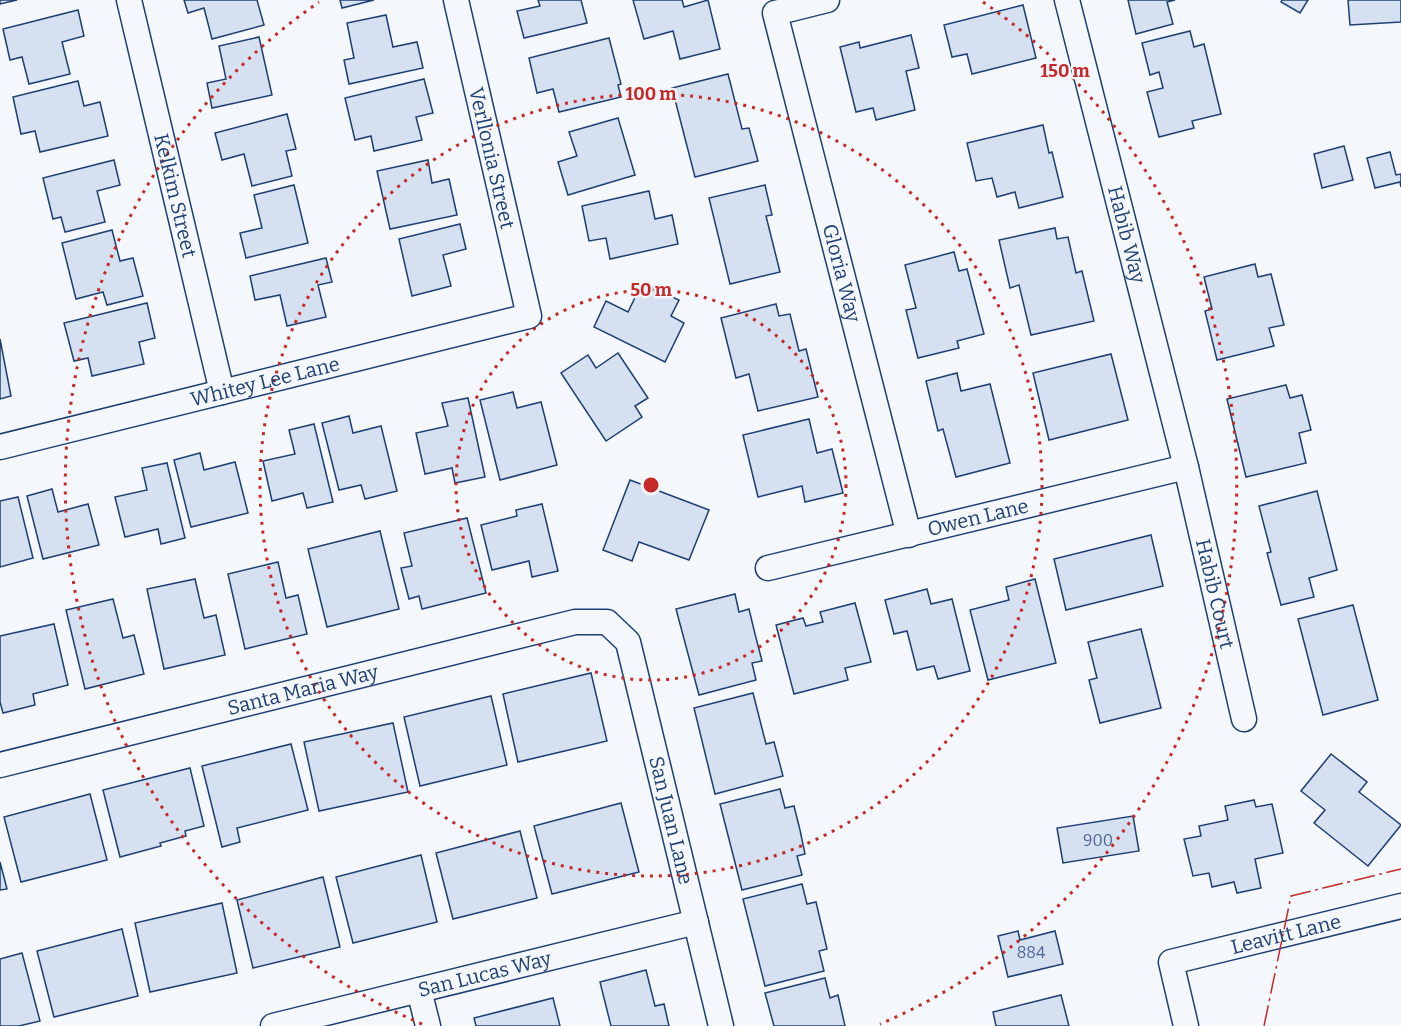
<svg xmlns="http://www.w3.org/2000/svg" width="1401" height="1026" viewBox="0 0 1401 1026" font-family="Bitter,serif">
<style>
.building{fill:#d5e0f0;stroke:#1d3f73;stroke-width:1.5}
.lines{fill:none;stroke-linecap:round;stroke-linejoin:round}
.minor-casing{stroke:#1d3f73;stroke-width:27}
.minor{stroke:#f4f7fb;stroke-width:24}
.power{stroke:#c62828;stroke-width:1.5;stroke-dasharray:21 4.5 3 4.5;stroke-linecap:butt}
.ring{fill:none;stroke:#c62828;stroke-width:3;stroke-dasharray:3 6}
.labels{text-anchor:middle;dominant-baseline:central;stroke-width:4.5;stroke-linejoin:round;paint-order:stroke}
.number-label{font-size:16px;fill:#4b6792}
.street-label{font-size:20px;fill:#1d3f73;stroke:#f4f7fb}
.centre{fill:#c62828;stroke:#f4f7fb;stroke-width:3}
.ring-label{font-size:18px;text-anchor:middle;font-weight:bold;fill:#c62828;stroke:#f4f7fb;stroke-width:4.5;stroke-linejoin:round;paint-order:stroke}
</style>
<rect width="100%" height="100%" fill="#f4f7fb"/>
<g class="building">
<path d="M0,0H17L0,4Z"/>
<path d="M184,0H257L264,25L212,39L204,8L188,13Z"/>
<path d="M340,0H374L342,8Z"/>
<path d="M538,0H581L587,23L524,38L517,11L540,6Z"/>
<path d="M633,0H682L684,7L708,0L720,49L680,59L673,31L644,39Z"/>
<path d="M1128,0H1175L1167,2L1173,24L1136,34Z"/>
<path d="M1282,0H1308L1300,13L1281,2Z"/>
<path d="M1348,0H1401V22L1350,25Z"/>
<path d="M1023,5L1036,58L972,74L967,54L952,57L944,25Z"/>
<path d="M78,10L84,36L62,42L70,74L29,84L22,57L10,60L3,29Z"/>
<path d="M386,15L393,47L417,42L423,68L349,84L344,60L354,58L347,23Z"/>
<path d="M1190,31L1194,47L1204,44L1221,114L1192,121L1194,128L1159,137L1147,92L1163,88L1159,72L1150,75L1142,43Z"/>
<path d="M911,35L919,68L906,71L915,110L876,120L873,108L856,112L840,47L859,42L860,48Z"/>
<path d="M259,37L272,95L212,108L207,83L226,79L219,46Z"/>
<path d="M609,38L621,84L618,85L621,97L559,112L553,89L537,93L529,58Z"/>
<path d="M728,74L742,129L749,128L758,161L695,177L672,88Z"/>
<path d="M424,79L433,113L416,117L422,140L374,151L371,136L355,140L345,98Z"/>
<path d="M78,81L84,106L100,102L108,136L40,152L35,131L21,134L13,97Z"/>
<path d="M287,114L296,149L286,151L292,176L252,186L244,154L222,160L215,133Z"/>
<path d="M618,118L635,175L568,195L558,162L577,156L569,132Z"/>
<path d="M1043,125L1049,153L1052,152L1063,197L1019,208L1015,192L997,197L992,178L976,181L967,143Z"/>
<path d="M1344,146L1353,180L1322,188L1314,154Z"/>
<path d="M1390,152L1396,175L1401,174V187L1400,182L1375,188L1367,158Z"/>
<path d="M114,160L120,185L97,191L105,222L65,232L61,217L53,219L43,178Z"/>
<path d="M428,160L432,183L449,179L457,215L390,229L377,171Z"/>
<path d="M294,185L308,243L246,258L240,233L262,228L254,195Z"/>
<path d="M765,185L772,215L766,216L780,272L730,284L709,198Z"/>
<path d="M649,191L655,219L672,215L678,244L610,259L606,238L589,241L582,206Z"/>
<path d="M460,224L466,249L443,255L451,286L412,296L399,239Z"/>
<path d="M1055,228L1057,239L1068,237L1076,273L1082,271L1094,321L1031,335L1019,285L1010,288L999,240Z"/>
<path d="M112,230L120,261L133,258L143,296L107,305L103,292L76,299L62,243Z"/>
<path d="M954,252L959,271L967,269L984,334L957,341L959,348L918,358L906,310L916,308L905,265Z"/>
<path d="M326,258L332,282L318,285L326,317L287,326L280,295L255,300L250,276Z"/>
<path d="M1255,264L1258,277L1271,274L1284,325L1269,328L1274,346L1217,360L1205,311L1212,309L1204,277Z"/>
<path d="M642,283L679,300L671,316L684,323L665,362L594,327L606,301L628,312Z"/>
<path d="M147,303L155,338L139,342L144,364L92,376L88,358L74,361L64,323Z"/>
<path d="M776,304L779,316L790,314L799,351L806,349L818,397L758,411L749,374L736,378L721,318Z"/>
<path d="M0,339L11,396L0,399Z"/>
<path d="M618,353L648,398L635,406L642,417L606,441L561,373L588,355L596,368Z"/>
<path d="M1111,354L1128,420L1049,440L1033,373Z"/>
<path d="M957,373L961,391L990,384L1010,463L956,477L943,429L938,431L926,381Z"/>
<path d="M1286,385L1290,398L1302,395L1311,430L1299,433L1306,463L1246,477L1227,399Z"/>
<path d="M513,392L517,408L541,402L557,465L500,480L480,400Z"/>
<path d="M468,398L485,477L455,483L452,468L425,474L416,433L448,426L442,403Z"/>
<path d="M349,416L353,433L381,426L397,491L365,499L361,485L339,490L322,423Z"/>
<path d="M809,419L817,453L832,449L843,493L805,502L802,486L758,497L743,435Z"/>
<path d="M314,424L333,502L307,508L303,493L272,501L263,461L295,454L289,430Z"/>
<path d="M200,453L204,470L235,462L248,513L191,527L174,460Z"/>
<path d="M167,463L185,538L161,544L158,529L125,537L115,497L147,490L142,468Z"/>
<path d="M630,480L709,510L689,560L639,542L632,561L603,550Z"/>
<path d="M52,489L58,512L88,504L99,545L43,559L27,496Z"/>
<path d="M1317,491L1337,570L1309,578L1314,597L1281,605L1267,553L1271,552L1259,506Z"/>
<path d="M18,497L33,558L0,567V501Z"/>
<path d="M542,504L558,571L532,577L529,561L492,570L481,525L517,516L516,510Z"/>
<path d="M467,518L486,593L422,609L419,596L409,599L401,568L412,566L404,533Z"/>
<path d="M380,531L399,609L327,627L308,549Z"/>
<path d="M1151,535L1163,586L1066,610L1054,559Z"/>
<path d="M278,562L286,598L298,595L307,634L245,649L228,574Z"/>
<path d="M195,579L204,618L216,615L225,655L164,669L147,589Z"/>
<path d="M1035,579L1056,663L988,680L970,610L1009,600L1006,587Z"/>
<path d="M927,589L931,604L952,599L970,671L938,679L934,666L917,670L907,631L894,634L885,600Z"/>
<path d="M735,594L739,612L749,609L755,634L762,661L752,663L756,680L699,695L676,609Z"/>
<path d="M113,599L123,638L134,635L144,674L85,689L66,610Z"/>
<path d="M855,603L871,662L845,668L848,680L794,694L776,625L803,618L806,626L823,622L820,612Z"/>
<path d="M1353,605L1378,700L1323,715L1298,619Z"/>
<path d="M54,624L68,685L33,694L35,705L3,713L0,702V636Z"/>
<path d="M1141,629L1161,708L1100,723L1089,680L1097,678L1088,642Z"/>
<path d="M591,673L607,741L518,762L503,694Z"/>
<path d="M753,693L766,744L774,742L783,776L715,794L694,708Z"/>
<path d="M491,696L507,765L420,786L404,717Z"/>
<path d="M393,723L408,792L319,811L304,742Z"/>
<path d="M291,744L308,810L237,828L240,842L222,847L202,766Z"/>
<path d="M1331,754L1367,782L1359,792L1401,825L1368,866L1314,823L1325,810L1301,791Z"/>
<path d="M190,768L204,826L185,831L186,836L160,843L161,846L120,857L103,790Z"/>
<path d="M780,789L785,808L794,806L800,830L805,854L797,856L802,875L742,890L720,804Z"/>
<path d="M90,794L107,860L21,882L4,817Z"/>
<path d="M1254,800L1256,807L1272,804L1283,853L1255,859L1261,888L1237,893L1234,882L1212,887L1209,873L1193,876L1184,839L1201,836L1199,826L1228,820L1225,806Z"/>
<path d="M621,803L639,872L552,894L534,826Z"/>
<path d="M1133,816L1139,851L1063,863L1057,828Z"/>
<path d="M520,831L537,898L453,919L436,853Z"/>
<path d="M421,855L437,922L353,943L336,877Z"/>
<path d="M0,862L7,889L0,890Z"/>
<path d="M323,877L340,947L253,968L237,900Z"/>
<path d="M802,884L807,904L816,902L827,949L819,951L824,971L765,986L743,899Z"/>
<path d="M222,903L237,973L150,992L135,923Z"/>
<path d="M122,929L138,996L54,1017L37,951Z"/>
<path d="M1018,931L1020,940L1055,931L1063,964L1008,977L998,936Z"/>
<path d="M22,953L40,1021L19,1026H0V959Z"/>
<path d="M646,970L655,1006L664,1004L669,1026H611L600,982Z"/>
<path d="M825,978L830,998L838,995L845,1026H774L765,993Z"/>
<path d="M1061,995L1069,1026H996L993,1012Z"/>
<path d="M553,998L560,1026H476L474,1018Z"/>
</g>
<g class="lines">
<defs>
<g id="minor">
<path id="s1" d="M129,0L222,392"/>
<path id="s2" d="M827,0L775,13L909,535"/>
<path id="s3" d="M1067,0L1186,467L1244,719"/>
<path id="s4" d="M0,447L529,316L456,0"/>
<path id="s5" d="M768,568L1186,467"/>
<path id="s6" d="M0,765L575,622H607L628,642L721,1026"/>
<path d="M419,990L428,1026"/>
<path id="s7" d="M273,1026L696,922"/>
<path id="s8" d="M1186,1026L1171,962L1401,906"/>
</g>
</defs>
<use href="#minor" class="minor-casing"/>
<use href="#minor" class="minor"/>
<path class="power" d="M1264,1026L1291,896L1401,869"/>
</g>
<g class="ring">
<circle cx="651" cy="485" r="195"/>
<circle cx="651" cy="485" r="391"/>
<path d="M422 1024A586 586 0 0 1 319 2M983 2A586 586 0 0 1 880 1024"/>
</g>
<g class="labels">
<g class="number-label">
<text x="1098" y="840">900</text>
<text x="1031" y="952">884</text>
</g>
<g class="street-label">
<text transform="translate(492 158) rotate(77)">Verllonia Street</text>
<text stroke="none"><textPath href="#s1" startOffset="201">Kelkim Street</textPath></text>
<text stroke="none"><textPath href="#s3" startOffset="242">Habib Way</textPath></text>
<text stroke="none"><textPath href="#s2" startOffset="322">Gloria Way</textPath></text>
<text stroke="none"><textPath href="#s4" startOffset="273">Whitey Lee Lane</textPath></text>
<text stroke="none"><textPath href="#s5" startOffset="216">Owen Lane</textPath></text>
<text stroke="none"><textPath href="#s3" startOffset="612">Habib Court</textPath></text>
<text stroke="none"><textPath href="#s6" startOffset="312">Santa Maria Way</textPath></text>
<text stroke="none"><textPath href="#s6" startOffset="837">San Juan Lane</textPath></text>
<text stroke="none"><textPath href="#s8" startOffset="184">Leavitt Lane</textPath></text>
<text stroke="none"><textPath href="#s7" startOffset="218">San Lucas Way</textPath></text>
</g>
</g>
<circle cx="651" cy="485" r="9" class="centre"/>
<g class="ring-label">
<text x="1065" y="77">150 m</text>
<text x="651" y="100">100 m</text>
<text x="651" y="296">50 m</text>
</g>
</svg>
